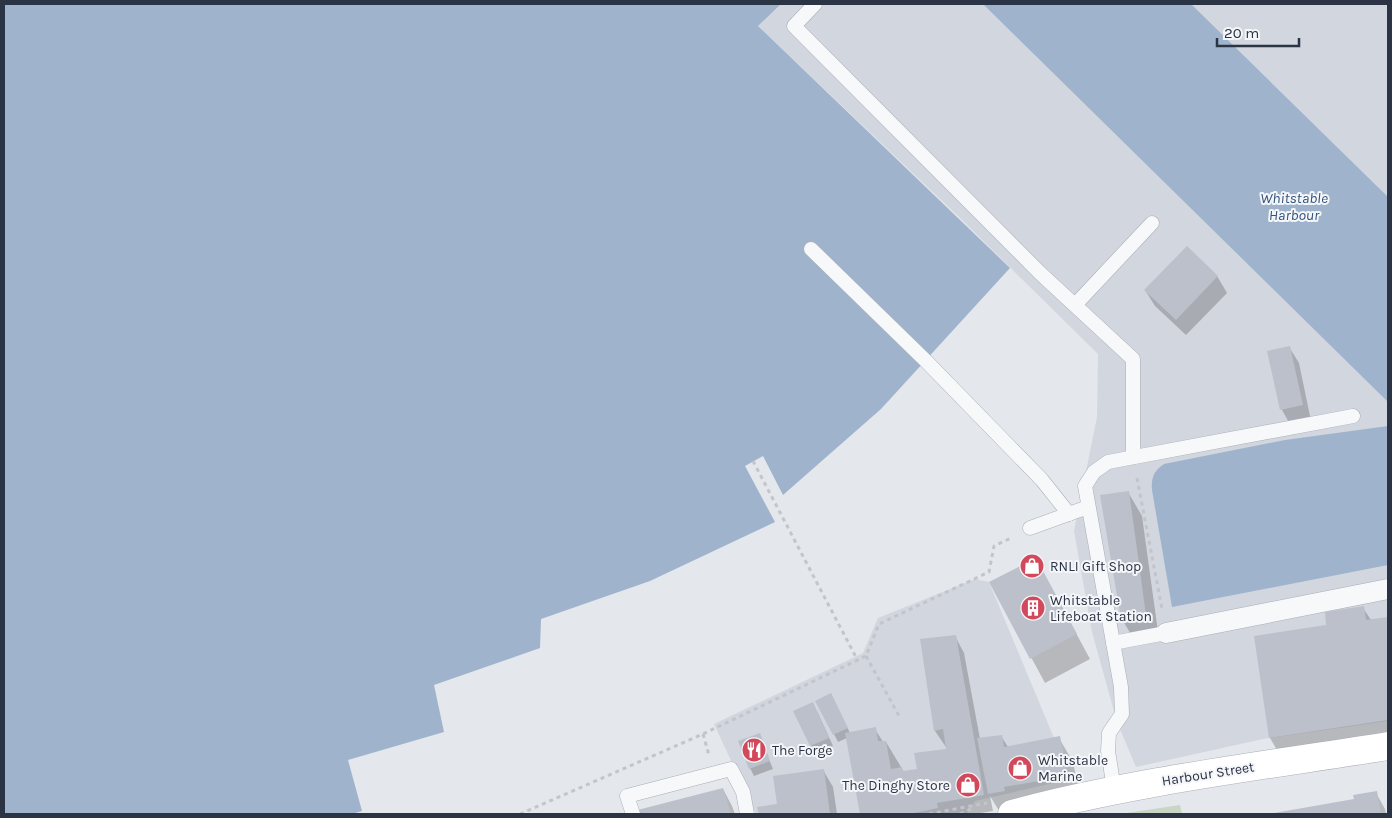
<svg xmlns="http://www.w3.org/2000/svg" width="1392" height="818" viewBox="0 0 1392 818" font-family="Karla,sans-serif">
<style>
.built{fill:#d2d6de}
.green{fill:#c9d6c5}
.water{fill:#9fb4cc}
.shadow{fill:#0003}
.building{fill:#bbc0ca}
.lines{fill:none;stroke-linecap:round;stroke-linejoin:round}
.service-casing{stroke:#a9aeb7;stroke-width:15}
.pedestrian-casing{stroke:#a9aeb7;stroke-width:21}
.secondary-casing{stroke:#a9aeb7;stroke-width:29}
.path{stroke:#c2c5cb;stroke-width:3;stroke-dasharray:4 4;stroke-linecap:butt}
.service{stroke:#f7f8fa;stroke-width:14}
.pedestrian{stroke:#f7f8fa;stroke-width:20}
.secondary{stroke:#fff;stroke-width:28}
.labels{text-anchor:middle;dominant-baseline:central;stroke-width:4;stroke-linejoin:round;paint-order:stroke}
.poi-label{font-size:14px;fill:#2b3445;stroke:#f4f6f9;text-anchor:start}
.street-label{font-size:14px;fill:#2b3445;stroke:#f4f6f9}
.water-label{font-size:15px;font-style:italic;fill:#34527a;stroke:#f4f6f9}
</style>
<rect width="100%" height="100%" fill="#e4e7ec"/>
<g class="built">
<path d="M781,4H1388V721L1263,739L1136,767L1117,722L1092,632L1074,531L1097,417L1098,354L960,218L758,26Z"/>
<path d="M975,579L989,582L1071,779L975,801L967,814H756L714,724L863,653L878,618Z"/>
</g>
<path class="green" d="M1180,805L1182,814H1120Z"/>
<g class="water">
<path d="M4,4H781L758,26L1010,268L881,409L783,495L763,456L745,466L775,522L650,581L541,619L540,648L434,685L444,732L348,760L362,811L352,814H4Z"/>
<path d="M983,4H1191L1388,197V402Z"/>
<path d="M1388,426V565L1172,607L1152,490C1151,477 1154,471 1164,464L1285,440Z"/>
</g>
<g class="shadow">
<path d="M1217,276L1227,293L1186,335L1155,306L1145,290Z"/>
<path d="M1289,347L1299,363L1311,421L1291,426L1282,410L1268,352Z"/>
<path d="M1128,492L1142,516L1159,639L1136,643L1122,619Z"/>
<path d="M991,583H1049L1090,659L1045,683Z"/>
<path d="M1363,608L1371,620L1388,618V746L1284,762L1270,738L1328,626Z"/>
<path d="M955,636L964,653L980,739L1001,736L1008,747L1059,738L1073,762L1081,800L1001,814L990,796L993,811L975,814H861L847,738L838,742L834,734L835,703L850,733L875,729L883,742H886L904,772L918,770L948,750L935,731L921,640Z"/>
<path d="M817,711L833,746L815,754L795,712Z"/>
<path d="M759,735L773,769L754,776L750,768Z"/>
<path d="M823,770L833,787L837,814H760L759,808L779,805Z"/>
<path d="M723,789L732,806L735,814H625Z"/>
<path d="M1376,793L1385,809L1386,814H1271L1355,800Z"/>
</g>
<g class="building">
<path d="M1187,246L1218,276L1176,320L1144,290Z"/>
<path d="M1290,346L1303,405L1280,410L1267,351Z"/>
<path d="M1129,491L1146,615L1121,619L1100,495Z"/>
<path d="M1036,558L1077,634L1030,659L989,582Z"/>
<path d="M1364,606L1366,620L1388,617V720L1269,738L1254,636L1326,625L1325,612Z"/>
<path d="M956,635L984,795L937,803L938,808L909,814H860L845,733L876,727L878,741H886L891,769L902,767L903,771L917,769L914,753L946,749L943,729L934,731L920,639Z"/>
<path d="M831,693L848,728L833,735L815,701Z"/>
<path d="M813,702L829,738L810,746L793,711Z"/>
<path d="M760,733L770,761L749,769L738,741Z"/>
<path d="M1002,735L1004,747L1060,736L1068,776L1004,787L1005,791L988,794L977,738Z"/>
<path d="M824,769L830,814H759L757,807L777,804L773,776Z"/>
<path d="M723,788L731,814H622Z"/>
<path d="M1377,791L1381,814H1269L1354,799L1353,795Z"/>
</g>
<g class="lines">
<defs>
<g id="service">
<path d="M815,4L794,26L1040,273L1133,359V457"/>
<path d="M811,249L926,361L1042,480L1069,514"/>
<path d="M1075,305L1152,223"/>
<path d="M1030,528L1088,507"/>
<path d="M1113,643L1166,633"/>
<path d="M1114,789L1108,751L1109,733L1122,714L1121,687L1085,486L1094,472L1108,462L1353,416"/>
<path d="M633,814L627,796L731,769L743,792L747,814"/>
</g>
<path id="pedestrian" d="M1166,633L1388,589"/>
<path id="secondary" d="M1012,814C1135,781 1262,766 1388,746"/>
</defs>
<use href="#service" class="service-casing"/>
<use href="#pedestrian" class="pedestrian-casing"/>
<use href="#secondary" class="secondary-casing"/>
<g class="path">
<path d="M753,461L858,661"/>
<path d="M1137,478L1162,609"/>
<path d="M866,656L899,716"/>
<path d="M703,734L709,755"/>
<path d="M520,814L703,734L866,656L879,624L989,572L994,546L1011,538"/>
<path d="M929,814L987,803"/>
<path d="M960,814L973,808"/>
</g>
<use href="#service" class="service"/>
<use href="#pedestrian" class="pedestrian"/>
<use href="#secondary" class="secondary"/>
</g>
<defs>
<symbol id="shop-disc" viewBox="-11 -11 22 22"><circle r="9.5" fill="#d1495b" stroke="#f4f6f9"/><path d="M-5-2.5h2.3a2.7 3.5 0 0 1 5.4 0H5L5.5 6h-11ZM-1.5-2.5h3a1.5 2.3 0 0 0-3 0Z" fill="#fff"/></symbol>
<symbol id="building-disc" viewBox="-11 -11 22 22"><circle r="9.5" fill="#d1495b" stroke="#f4f6f9"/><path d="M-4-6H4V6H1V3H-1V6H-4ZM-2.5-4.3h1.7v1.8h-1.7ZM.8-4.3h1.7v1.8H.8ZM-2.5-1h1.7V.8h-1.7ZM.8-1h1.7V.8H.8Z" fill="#fff"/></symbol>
<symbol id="restaurant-disc" viewBox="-11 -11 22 22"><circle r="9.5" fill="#d1495b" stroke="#f4f6f9"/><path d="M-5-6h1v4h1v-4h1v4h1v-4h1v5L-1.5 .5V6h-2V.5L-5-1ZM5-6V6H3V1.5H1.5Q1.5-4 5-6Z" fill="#fff"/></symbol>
</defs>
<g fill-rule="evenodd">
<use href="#shop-disc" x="1018" y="552" width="28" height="28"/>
<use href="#building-disc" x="1019" y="594" width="28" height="28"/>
<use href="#restaurant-disc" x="740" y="736" width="28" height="28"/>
<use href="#shop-disc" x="1006" y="754" width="28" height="28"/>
<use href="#shop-disc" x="954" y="771" width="28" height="28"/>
</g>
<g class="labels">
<g class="poi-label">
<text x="1050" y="566">RNLI Gift Shop</text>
<text x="1050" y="600">Whitstable<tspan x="1050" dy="16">Lifeboat Station</tspan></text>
<text x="772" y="750">The Forge</text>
<text x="1038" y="760">Whitstable<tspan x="1038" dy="16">Marine</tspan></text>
<text x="950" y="785" text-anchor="end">The Dinghy Store</text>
</g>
<g class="street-label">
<text transform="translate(1208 774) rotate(-9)">Harbour Street</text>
</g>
<g class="water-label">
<text x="1294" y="198">Whitstable<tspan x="1294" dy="17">Harbour</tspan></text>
</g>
</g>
<rect width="1392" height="818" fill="none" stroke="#2b3445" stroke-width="10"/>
<path d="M1217 38v8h82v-8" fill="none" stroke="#2b3445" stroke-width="2.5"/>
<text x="1224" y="38" font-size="15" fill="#2b3445" stroke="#f4f6f9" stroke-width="4" paint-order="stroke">20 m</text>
</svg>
